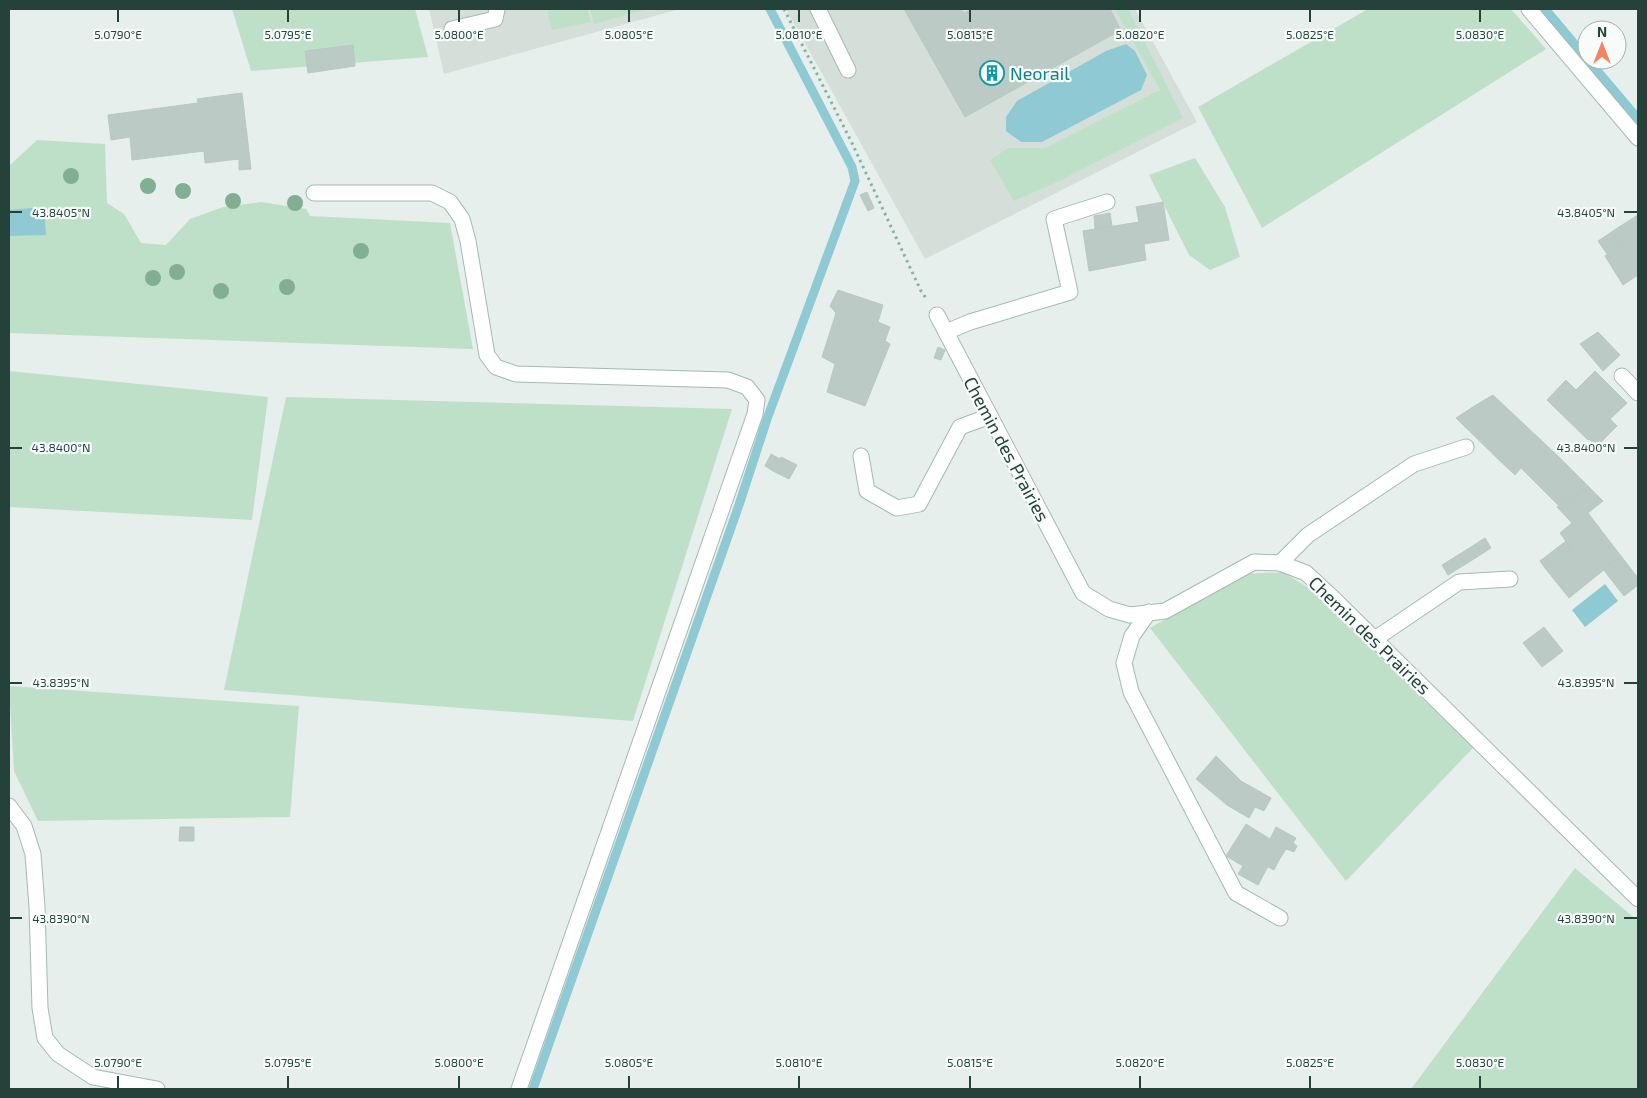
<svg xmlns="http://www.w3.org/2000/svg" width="1647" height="1098" viewBox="0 0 1647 1098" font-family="'Exo 2',sans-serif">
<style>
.built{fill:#d4dfda}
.green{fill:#bfe0c8}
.water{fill:#8ec9d4}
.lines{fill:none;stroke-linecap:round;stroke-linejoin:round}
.stream{stroke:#8ec9d4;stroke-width:9}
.building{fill:#bbcac4;stroke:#b8c9c2}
.minor-casing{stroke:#a8b8b2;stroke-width:17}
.path{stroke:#86b3a5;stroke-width:3;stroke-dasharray:2.5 4;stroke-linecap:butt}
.minor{stroke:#fff;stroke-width:15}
.tree{fill:#80af93}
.ticks{fill:none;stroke:#24423a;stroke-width:2}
.labels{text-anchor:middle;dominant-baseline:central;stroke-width:4.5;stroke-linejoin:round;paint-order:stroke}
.culture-label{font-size:18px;fill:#0d838f;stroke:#f7fbf9;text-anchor:start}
.street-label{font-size:18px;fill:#24423a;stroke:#f7fbf9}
.ticks-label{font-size:12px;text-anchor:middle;fill:#24423a;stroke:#f7fbf9;stroke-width:4.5;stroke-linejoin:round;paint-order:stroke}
</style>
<rect width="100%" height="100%" fill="#e6efeb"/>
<g class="built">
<path d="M429,9H680L444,74Z"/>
<path d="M786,9H1135L1197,122L925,259Z"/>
</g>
<g class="green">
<path d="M232,9H415L428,57L251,71Z"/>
<path d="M547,9H587L591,22L552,30Z"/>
<path d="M590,9H648L594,24Z"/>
<path d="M1115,9H1128L1183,118L1057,182L1014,201L990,160L1008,148H1045L1160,90Z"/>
<path d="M1368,9H1511L1546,49L1262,228L1198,107Z"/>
<path d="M37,140L105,144L107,203L124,214L141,243L166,245L190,219L223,207L261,202L306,209L310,216L450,223L473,349L9,333V166Z"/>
<path d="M1195,158L1225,207L1240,257L1210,270L1189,255L1149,175Z"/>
<path d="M9,371L268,397L252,520L9,507Z"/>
<path d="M286,397L732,409L633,721L224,690Z"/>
<path d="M1283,572L1312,590L1473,748L1346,881L1150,628L1243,574Z"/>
<path d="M9,686L299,706L290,817L38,821L14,771Z"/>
<path d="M1575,868L1638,921V1089H1411Z"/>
</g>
<g class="water">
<path d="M1126,44L1135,51L1147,75L1141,90L1042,142H1021L1006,131V117L1017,101L1106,51Z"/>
<path d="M44,207L46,235L9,236V210Z"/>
<path d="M1605,584L1618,601L1585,627L1572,610Z"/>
</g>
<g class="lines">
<g class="stream">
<path d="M1545,9L1587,59"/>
<path d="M1588,60L1638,119"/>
<path d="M533,1089L739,505L767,419L855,181L852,167L770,9"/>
</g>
</g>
<g class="building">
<path d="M904,9H961L964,13L973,9H1110L1121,30L965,117Z"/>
<path d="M353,45L355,66L308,73L305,51Z"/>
<path d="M242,93L251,169L239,170V159L205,163L204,151L132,160L130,137L111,140L108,115L198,103L197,99Z"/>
<path d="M867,192L874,208L868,211L860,195Z"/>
<path d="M1163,202L1169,240L1144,244L1146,260L1089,271L1083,231L1139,222L1136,207Z"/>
<path d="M1110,213L1112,226L1095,229L1094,216Z"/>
<path d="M1638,215V275L1623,285L1605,256L1628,240L1619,227Z"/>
<path d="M1619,227L1628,240L1607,254L1598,241Z"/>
<path d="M838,290L883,305L878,322L890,327L885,341L890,344L865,406L827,392L835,364L822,357L836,313L830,306Z"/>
<path d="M1598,332L1620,355L1603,371L1580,344Z"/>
<path d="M938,347L945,350L941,360L934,358Z"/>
<path d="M1595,371L1627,403L1588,440L1547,400L1566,380L1576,390Z"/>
<path d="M1493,395L1560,458L1589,487L1559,506L1521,468L1515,475L1498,459L1514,443L1476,405Z"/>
<path d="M1476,405L1514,443L1498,459L1456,418Z"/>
<path d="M1610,419L1617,426L1597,446L1589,439Z"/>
<path d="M771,454L780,459L773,471L765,466Z"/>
<path d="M781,457L797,465L789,479L773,471Z"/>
<path d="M1589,487L1603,501L1588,513L1621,556L1569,598L1545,568L1571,548L1560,533L1572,523L1557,507Z"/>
<path d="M1485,538L1491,548L1477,557L1471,547Z"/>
<path d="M1566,541L1571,548L1545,568L1540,561Z"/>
<path d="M1471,547L1477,557L1448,575L1442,565Z"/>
<path d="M1621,556L1638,578V585L1624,596L1603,569Z"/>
<path d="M1544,627L1563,651L1542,667L1523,643Z"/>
<path d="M1216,756L1241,781L1271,798L1264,811L1255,807L1249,818L1227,805L1196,779Z"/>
<path d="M1246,824L1270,839L1276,827L1296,838L1293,843L1297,846L1294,852L1286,849L1278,862L1272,859L1258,885L1238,874L1243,866L1226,856Z"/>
<path d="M180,827H194V841H179Z"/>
<path d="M1272,859L1278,862L1274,870L1268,867Z"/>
</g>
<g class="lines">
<defs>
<g id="minor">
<path d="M818,9L848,70"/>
<path d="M1529,9L1638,138"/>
<path d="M452,29L495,19L497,9"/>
<path d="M314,193H432L450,202L462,219L468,241L487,355L496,367L516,374L728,380L747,387L757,400L755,414L519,1089"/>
<path d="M937,315L1083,593L1109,609L1130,615L1165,611L1254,562L1280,563L1306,573L1333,598L1638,899"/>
<path d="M946,332L970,322L1070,292L1054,219L1107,202"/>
<path d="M1622,376L1638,393"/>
<path d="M861,456L867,491L897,508L919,504L960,427L990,416"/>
<path d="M1280,563L1308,535L1414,464L1466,447"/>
<path d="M1149,612L1132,636L1124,663L1131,692L1236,893L1280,918"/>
<path d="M1375,639L1459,582L1510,579"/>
<path d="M9,806L24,826L33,854L37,907L40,1008L45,1038L58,1054L93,1077L157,1089"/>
</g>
</defs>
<use href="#minor" class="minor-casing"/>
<path class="path" d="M784,9L852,143L921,291L926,298"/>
<use href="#minor" class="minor"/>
</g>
<g class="tree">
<circle cx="71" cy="176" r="8"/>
<circle cx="148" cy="186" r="8"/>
<circle cx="183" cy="191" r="8"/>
<circle cx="233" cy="201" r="8"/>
<circle cx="295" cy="203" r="8"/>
<circle cx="361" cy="251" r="8"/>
<circle cx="177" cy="272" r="8"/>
<circle cx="153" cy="278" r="8"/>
<circle cx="287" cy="287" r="8"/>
<circle cx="221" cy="291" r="8"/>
</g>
<path class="ticks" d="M118,10V22M288,10V22M459,10V22M629,10V22M799,10V22M970,10V22M1140,10V22M1310,10V22M1480,10V22M10,212H22M1624,212H1637M10,448H22M1624,448H1637M10,683H22M1624,683H1637M10,918H22M1624,918H1637M118,1076V1088M288,1076V1088M459,1076V1088M629,1076V1088M799,1076V1088M970,1076V1088M1140,1076V1088M1310,1076V1088M1480,1076V1088"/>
<defs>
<symbol id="building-ring" viewBox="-11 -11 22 22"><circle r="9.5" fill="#f7fbf9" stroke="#0f9aa8" stroke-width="1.5"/><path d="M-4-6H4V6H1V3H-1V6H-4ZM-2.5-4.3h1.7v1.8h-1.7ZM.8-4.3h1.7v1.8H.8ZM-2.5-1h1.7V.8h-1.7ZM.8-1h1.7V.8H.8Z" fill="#0f9aa8"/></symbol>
</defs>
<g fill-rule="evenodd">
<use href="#building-ring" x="978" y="59" width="28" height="28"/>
</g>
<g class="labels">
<g class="culture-label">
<text x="1010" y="73">Neorail</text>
</g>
<g class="street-label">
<text transform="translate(1007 449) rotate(62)">Chemin des Prairies</text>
<text transform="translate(1370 635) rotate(44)">Chemin des Prairies</text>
</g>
</g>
<g class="ticks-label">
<text x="118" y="39">5.0790°E</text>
<text x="288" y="39">5.0795°E</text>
<text x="459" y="39">5.0800°E</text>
<text x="629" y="39">5.0805°E</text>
<text x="799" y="39">5.0810°E</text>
<text x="970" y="39">5.0815°E</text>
<text x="1140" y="39">5.0820°E</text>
<text x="1310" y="39">5.0825°E</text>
<text x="1480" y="39">5.0830°E</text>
<text x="61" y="217">43.8405°N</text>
<text x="1586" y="217">43.8405°N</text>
<text x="61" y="452">43.8400°N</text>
<text x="1586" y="452">43.8400°N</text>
<text x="61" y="687">43.8395°N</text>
<text x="1586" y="687">43.8395°N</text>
<text x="61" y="923">43.8390°N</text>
<text x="1586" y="923">43.8390°N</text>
<text x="118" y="1067">5.0790°E</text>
<text x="288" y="1067">5.0795°E</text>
<text x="459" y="1067">5.0800°E</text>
<text x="629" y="1067">5.0805°E</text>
<text x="799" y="1067">5.0810°E</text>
<text x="970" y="1067">5.0815°E</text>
<text x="1140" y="1067">5.0820°E</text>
<text x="1310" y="1067">5.0825°E</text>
<text x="1480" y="1067">5.0830°E</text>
</g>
<rect width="1647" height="1098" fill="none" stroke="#24423a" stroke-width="20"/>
<g transform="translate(1602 45)"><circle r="24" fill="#f7fbf9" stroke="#a3b1ad"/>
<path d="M0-4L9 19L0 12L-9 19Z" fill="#f4845f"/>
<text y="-8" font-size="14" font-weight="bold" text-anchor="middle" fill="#24423a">N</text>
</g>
</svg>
